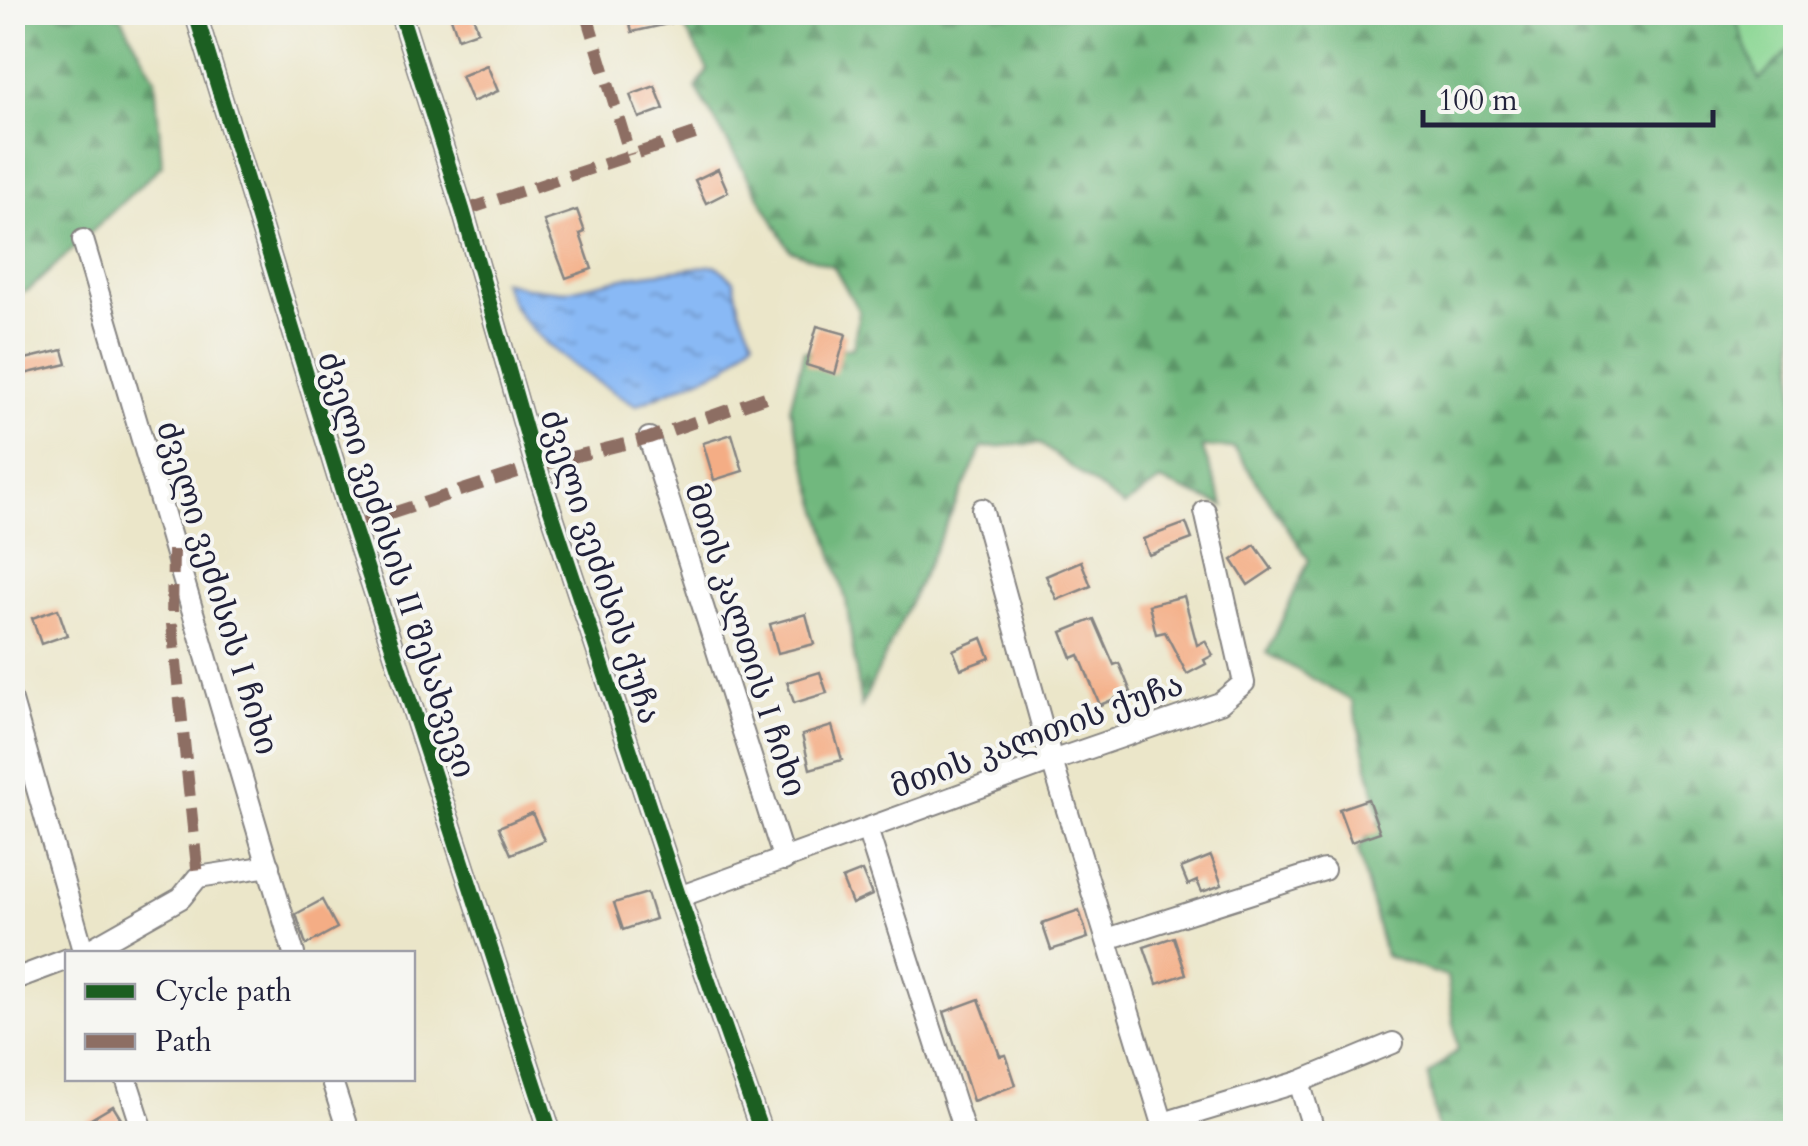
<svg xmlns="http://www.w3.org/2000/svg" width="1808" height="1146" viewBox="0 0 1808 1146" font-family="Cardo,'Noto Serif Georgian',serif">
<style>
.grass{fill:#8cd794;stroke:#577c68;stroke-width:2.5}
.forest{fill:url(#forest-firs);stroke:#4a6d5c;stroke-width:2.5}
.water{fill:url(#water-ripples);stroke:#566e98;stroke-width:2.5}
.building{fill:#f4ad85}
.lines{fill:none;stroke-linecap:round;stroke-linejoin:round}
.street-casing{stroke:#868482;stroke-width:24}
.street{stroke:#fff;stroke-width:20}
.quiet{stroke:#8d6e63;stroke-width:12;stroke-dasharray:25 12;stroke-linecap:butt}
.cycleway-casing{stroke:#f6f6f2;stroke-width:21}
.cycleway{stroke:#1b5e20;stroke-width:15}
.labels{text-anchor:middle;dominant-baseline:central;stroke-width:8;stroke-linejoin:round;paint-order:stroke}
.street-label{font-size:32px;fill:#22223b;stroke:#f6f6f2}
</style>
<defs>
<pattern id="forest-firs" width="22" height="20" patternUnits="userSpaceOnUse" patternTransform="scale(2.5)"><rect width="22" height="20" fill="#71b87e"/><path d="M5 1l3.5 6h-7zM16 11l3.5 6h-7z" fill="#5c9568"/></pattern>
<pattern id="water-ripples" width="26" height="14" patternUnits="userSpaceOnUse" patternTransform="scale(2.5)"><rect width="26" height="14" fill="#89b9f5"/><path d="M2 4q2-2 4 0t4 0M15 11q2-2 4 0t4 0" fill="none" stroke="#7096c8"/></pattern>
</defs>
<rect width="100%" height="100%" fill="#f6f6f2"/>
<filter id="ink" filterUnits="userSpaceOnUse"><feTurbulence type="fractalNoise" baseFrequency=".01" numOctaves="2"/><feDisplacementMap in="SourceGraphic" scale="20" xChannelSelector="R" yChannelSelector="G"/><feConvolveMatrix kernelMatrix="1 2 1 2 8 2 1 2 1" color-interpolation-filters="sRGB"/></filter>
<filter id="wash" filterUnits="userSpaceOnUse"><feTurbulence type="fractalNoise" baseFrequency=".0048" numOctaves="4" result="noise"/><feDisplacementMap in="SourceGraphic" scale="40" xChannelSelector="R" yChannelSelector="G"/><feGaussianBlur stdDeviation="2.25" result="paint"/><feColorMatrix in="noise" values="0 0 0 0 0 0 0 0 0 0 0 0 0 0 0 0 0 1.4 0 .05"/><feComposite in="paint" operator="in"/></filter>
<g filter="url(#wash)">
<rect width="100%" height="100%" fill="#ebe6c9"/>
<path class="grass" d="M1733,13H1795V44L1759,81Z"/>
<g class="forest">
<path d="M697,12H1733L1759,80L1795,44V1133H1438L1428,1075L1458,1050L1447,977L1385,956L1358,849L1381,819L1352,701L1267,653L1309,560L1234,448L1202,447L1224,506L1160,481L1124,506L1039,443L982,448L861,707L846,600L790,408L804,351L853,348L859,312L834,267L790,250L696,88L708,70L684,27Z"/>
<path d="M13,13H119L155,78L162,165L29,290L13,296Z"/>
</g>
<path class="water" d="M715,265L734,280L740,310L754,339L726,367L636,405C594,381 553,355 521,317C513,307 508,293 502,281L525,287L565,291L637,275Z"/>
<g id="blocks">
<g class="building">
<path d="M449,12H472L478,31L458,38Z"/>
<path d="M627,12H690V19L632,32Z"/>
<path d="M487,65L498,91L472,102L461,76Z"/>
<path d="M655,86L664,109L639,118L630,95Z"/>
<path d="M718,169L728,192L706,203L695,180Z"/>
<path d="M577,210L585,232L580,234L592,269L566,278L544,221Z"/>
<path d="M817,326L846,334L835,374L806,365Z"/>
<path d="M63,350L67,364L24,374L21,360Z"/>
<path d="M732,434L743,471L714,480L703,443Z"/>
<path d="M1186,523L1192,539L1149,555L1143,539Z"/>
<path d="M1255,545L1272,569L1248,585L1232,560Z"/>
<path d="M1081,561L1091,586L1057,600L1046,576Z"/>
<path d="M1184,596L1197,645L1205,641L1213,655L1204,660L1206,664L1187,674L1165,632L1156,634L1149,605Z"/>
<path d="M58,609L67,635L41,644L32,618Z"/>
<path d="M806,614L814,644L778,653L770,624Z"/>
<path d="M1094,619L1114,665L1119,663L1131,692L1100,705L1079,655L1072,658L1062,632Z"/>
<path d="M982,638L990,658L961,669L953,650Z"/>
<path d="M820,672L827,693L794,703L787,682Z"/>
<path d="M832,726L842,760L810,769L802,735Z"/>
<path d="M1368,799L1380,832L1351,842L1339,809Z"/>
<path d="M532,813L544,840L511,854L499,827Z"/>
<path d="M1211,856L1222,885L1202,892L1197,881L1188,885L1181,868Z"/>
<path d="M862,871L872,895L852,904L842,879Z"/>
<path d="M647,893L655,919L623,930L614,903Z"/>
<path d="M322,900L337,928L306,945L296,914Z"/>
<path d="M1079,910L1088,938L1051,950L1042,923Z"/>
<path d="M1174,937L1186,974L1157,984L1144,947Z"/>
<path d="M979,999L1000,1056L1006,1055L1016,1085L973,1101L944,1012Z"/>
<path d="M113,1106L126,1127L115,1134H93L86,1122Z"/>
</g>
</g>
</g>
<g filter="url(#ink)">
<use href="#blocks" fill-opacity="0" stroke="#868482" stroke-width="2.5"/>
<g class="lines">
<defs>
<g id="street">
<path d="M195,12L353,526L551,1134"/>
<path d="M400,12L463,211L536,466L679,897L762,1134"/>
<path d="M83,240L294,954"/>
<path d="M649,438L784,860"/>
<path d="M982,509L1052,761L1166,1134"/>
<path d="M12,701L84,954"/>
<path d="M867,829L965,1134"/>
<path d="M679,897L1052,761L1220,703L1244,683L1205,511"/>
<path d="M1107,939L1324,870"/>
<path d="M82,954L181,898L198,877L269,866"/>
<path d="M12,980L68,959"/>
<path d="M126,1078L144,1134"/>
<path d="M331,1078L349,1134"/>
<path d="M1299,1082L1315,1134"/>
<path d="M1163,1123L1299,1082L1393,1043"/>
</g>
</defs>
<use href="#street" class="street-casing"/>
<use href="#street" class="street"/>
<g class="quiet">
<path d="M586,12L630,155"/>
<path d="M463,211L695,134"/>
<path d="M353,526L536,466L649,438L774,394"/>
<path d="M173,550L172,624L198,877"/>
</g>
<defs>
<g id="cycleway">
<path d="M195,12L353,526L551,1134"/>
<path d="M400,12L463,211L536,466L679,897L762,1134"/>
</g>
</defs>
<use href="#cycleway" class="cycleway-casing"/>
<use href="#cycleway" class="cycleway"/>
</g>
</g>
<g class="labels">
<g class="street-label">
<text transform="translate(396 565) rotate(72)">ძველი ვეძისის II შესახვევი</text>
<text transform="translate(600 567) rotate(72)">ძველი ვეძისის ქუჩა</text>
<text transform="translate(217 588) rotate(73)">ძველი ვეძისის I ჩიხი</text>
<text transform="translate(745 640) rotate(72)">მთის კალთის I ჩიხი</text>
<text transform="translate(1037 736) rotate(-20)">მთის კალთის ქუჩა</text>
</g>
</g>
<rect width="1808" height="1146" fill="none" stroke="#f6f6f2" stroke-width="50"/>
<rect x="65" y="951" width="350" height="130" fill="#f6f6f2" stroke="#a1a1a9" stroke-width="2.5"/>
<rect x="85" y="984" width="50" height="15" fill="#1b5e20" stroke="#a1a1a9" stroke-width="2.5"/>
<text x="155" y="1001" font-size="30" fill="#22223b">Cycle path</text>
<rect x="85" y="1034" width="50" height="15" fill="#8d6e63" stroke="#a1a1a9" stroke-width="2.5"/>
<text x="155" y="1051" font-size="30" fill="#22223b">Path</text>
<path d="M1423 110v15h290v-15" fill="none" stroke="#22223b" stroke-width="5"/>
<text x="1438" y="110" font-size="30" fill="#22223b" stroke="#f6f6f2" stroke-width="8" paint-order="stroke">100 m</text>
</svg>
